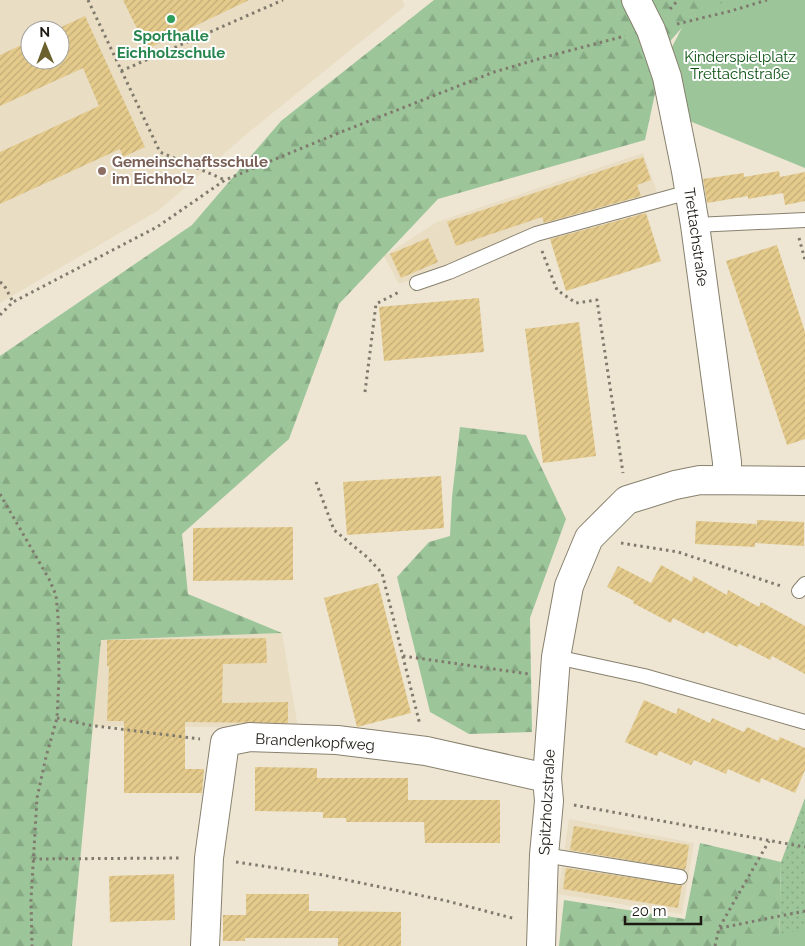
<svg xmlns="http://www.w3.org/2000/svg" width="805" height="946" viewBox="0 0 805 946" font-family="Raleway,sans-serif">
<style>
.built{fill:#e9ddc3;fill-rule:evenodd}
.grass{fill:url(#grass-dots)}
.forest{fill:url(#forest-firs)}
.park{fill:#9cc59a}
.building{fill:url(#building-hatch)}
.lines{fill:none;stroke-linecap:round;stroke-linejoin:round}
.service-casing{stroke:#88816f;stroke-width:16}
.minor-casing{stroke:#88816f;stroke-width:30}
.path{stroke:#7f7a6d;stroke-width:3;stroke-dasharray:2.5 4;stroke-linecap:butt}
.service{stroke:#fff;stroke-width:14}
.minor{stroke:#fff;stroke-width:28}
.leisure-dot{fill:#2e9e5b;stroke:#fff;stroke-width:2}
.education-dot{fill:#8d6e63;stroke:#fff;stroke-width:2}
.labels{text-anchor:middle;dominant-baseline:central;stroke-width:4;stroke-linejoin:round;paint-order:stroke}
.leisure-label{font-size:15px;font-weight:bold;fill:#27864d;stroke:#fff}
.park-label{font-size:15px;fill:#09500f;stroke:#fff}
.education-label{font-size:15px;font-weight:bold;fill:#785e54;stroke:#fff;text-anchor:start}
.street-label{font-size:15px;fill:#1c1912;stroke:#fff}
</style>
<defs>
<pattern id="grass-dots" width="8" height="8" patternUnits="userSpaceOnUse" patternTransform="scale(1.25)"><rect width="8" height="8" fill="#9cc59a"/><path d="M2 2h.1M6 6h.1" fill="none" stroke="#86a984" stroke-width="1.8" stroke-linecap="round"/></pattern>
<pattern id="forest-firs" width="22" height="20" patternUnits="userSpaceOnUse" patternTransform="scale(1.25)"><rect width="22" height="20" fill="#9cc59a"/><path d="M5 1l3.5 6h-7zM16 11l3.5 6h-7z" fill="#86a984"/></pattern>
<pattern id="building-hatch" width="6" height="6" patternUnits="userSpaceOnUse" patternTransform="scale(1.25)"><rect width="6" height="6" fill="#e4ca8b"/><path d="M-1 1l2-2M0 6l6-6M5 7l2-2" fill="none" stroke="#c3ad77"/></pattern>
</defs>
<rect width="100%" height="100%" fill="#eee6d3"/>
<g class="built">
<path d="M0,0H402L405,6L249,132L159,210L0,303ZM30,30H60V60H30Z"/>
<path d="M643,153L657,192L399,284L384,256L437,222Z"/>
<path d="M282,633L298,728L92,726L101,640Z"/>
<path d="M569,819L694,843L682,914L558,894Z"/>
</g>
<path class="grass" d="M805,798V946H780L779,941L781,862Z"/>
<g class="forest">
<path d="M434,0H748L694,14L665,47L645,140L438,199L339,304L289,439L182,534L188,594L282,633L101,640L72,946H0V356L192,225L281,121Z"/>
<path d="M460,427L526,435L566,519L530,618L532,732L469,734L430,712L397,577L429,542L450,536L452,497Z"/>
<path d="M700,843L781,862L779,941L780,946H559L564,900L685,919Z"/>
</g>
<g class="park">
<path d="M733,0H805V168L687,120L670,51L690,12Z"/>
<path d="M805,930V946H736L737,940Z"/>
</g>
<g class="building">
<path d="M123,0H249L147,49Z"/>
<path d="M85,16L145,147L123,157L120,149L0,204V152L99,106L83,68L0,106V55L30,41V60H60V30H55Z"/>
<path d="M643,157L651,180L637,185L641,196L544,223L542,217L456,246L447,222Z"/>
<path d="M779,171L781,182L780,177L805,172V201L785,205L783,193L748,199V196L707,203L703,179L744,173V177Z"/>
<path d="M646,213L661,261L566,291L550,239Z"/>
<path d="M428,238L438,262L401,278L390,254Z"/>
<path d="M777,245L805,332V439L787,445L726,261Z"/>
<path d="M479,298L484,352L384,361L379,307Z"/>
<path d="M579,322L596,456L543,463L525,329Z"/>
<path d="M441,476L444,528L347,535L343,482Z"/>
<path d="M757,520L804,522V546L755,543V547L695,544L696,521L756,524V531Z"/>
<path d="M293,527V580L193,581V528Z"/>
<path d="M661,565L692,582L693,576L727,595L728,590L759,607L761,602L805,626V674L772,656L770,660L739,644L737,647L706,631L704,634L673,618L671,623L633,603L634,601L607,587L618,566L651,583Z"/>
<path d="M378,583L411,713L357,727L324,598Z"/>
<path d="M266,638L267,663L223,664L222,703L288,702V723L185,722V769H204L202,793H124V721H107L109,666H107V640Z"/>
<path d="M644,700L676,714L678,708L710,723L712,718L744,732L747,727L778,741L780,737L805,748V770L795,793L761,778L760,783L728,769L726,774L694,760L691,765L659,751L657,756L625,742Z"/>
<path d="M255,767L317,768V778H408V800H500V843H425L424,822H346V818H323V812L255,811Z"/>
<path d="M574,826L689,845L686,867L685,870L570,850Z"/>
<path d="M566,868L682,885L678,908L563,889Z"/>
<path d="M174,874L175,920L110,922L109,876Z"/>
<path d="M246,894H309V911L401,912V946H338V938H245V941H223V915H246Z"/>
</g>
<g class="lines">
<defs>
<g id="service">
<path d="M695,225L805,220"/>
<path d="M417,283L449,272L536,234L689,192"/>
<path d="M799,591L805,584"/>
<path d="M556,657L644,676L805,722"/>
<path d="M544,855L680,877"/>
</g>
<g id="minor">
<path d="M636,0L651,30L667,77L686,171L695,225L727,462V480"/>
<path d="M205,946L209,858L225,742L250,737L337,740L426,751L547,778"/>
<path d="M541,946L544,855L549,801L547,778L556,657L569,586L589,538L627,500L675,485L700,480L805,481"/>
</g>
</defs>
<use href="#service" class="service-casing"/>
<use href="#minor" class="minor-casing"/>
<g class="path">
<path d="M88,0L160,152L225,180"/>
<path d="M670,9L678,0"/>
<path d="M677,24L731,11L767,0"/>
<path d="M121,71L283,0"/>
<path d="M799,238L805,260"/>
<path d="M542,251L557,290L576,303L597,300L623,473"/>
<path d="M0,282L4,285L13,302"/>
<path d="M0,315L13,302L157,227L225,180L336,134L494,72L549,56L625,36"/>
<path d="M365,392L376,304L401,291"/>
<path d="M316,482L334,530L367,557L382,573L420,725"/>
<path d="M0,494L49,579L56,595L58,616L59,678L57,718L46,757L37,798L31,900L32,946"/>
<path d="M621,543L678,552L781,586"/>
<path d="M403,656L529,674"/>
<path d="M57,718L88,725L200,739"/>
<path d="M574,805L805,847"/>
<path d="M33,859L182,858"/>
<path d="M236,862L323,875L447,901L516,919"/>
<path d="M720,928L805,911"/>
<path d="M715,946L719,928L769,841"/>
</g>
<use href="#service" class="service"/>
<use href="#minor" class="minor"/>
</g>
<circle class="leisure-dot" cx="171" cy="19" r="5"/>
<circle class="education-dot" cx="102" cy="171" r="5"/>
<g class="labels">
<g class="leisure-label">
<text x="171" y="36">Sporthalle<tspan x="171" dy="17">Eichholzschule</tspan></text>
</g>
<g class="park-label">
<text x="740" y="57">Kinderspielplatz<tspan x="740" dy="17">Trettachstraße</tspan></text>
</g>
<g class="education-label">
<text x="112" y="162">Gemeinschaftsschule<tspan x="112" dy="17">im Eichholz</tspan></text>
</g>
<g class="street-label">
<text transform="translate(696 237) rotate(82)">Trettachstraße</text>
<text transform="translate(315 742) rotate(3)">Brandenkopfweg</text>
<text transform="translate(547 802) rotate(-87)">Spitzholzstraße</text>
</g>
</g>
<g transform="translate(45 45) rotate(359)"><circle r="24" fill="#ffffff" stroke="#a4a3a0"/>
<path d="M0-4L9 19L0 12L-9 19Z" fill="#6a612e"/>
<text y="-8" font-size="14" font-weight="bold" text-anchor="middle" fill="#1c1912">N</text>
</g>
<path d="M625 916v8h76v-8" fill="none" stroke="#1c1912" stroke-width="2.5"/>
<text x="632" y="916" font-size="15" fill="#1c1912" stroke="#ffffff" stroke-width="4" paint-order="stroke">20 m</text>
</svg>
